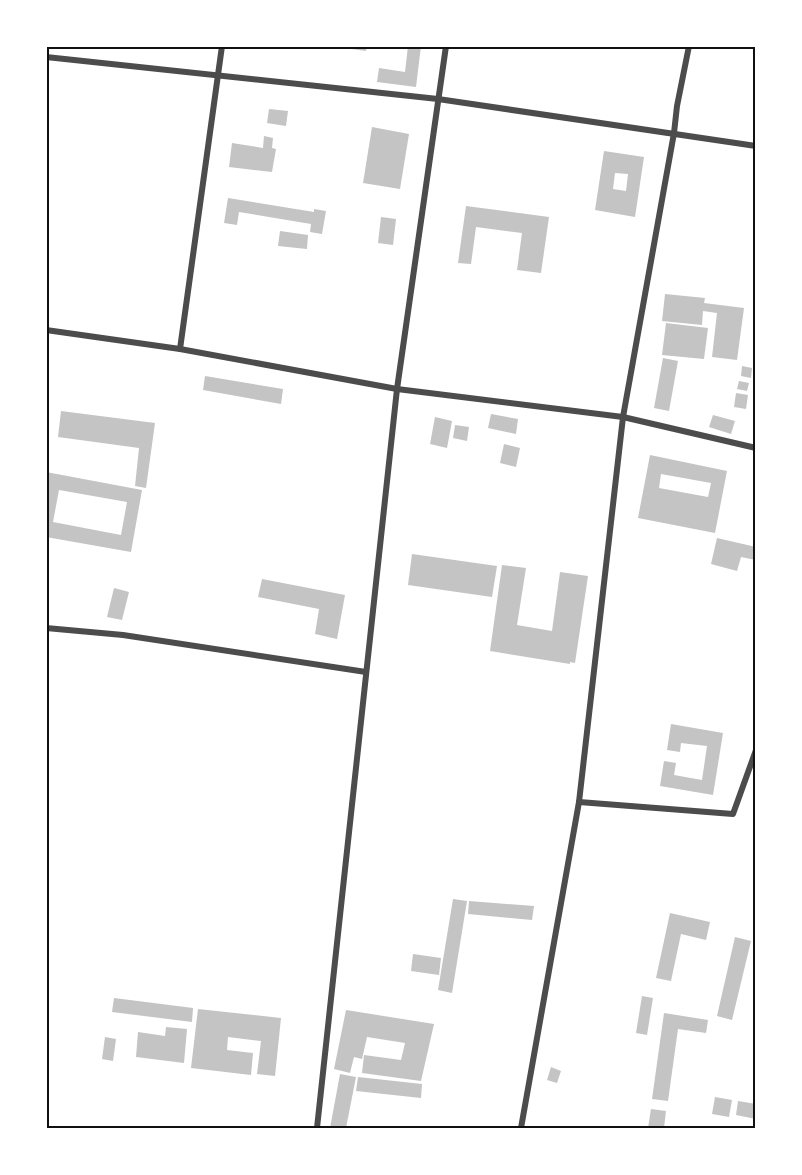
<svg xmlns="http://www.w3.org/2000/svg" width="802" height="1175" viewBox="0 0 802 1175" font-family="Ubuntu,sans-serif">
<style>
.building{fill:#c4c4c4;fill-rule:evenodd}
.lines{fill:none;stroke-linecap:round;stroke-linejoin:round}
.minor{stroke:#4c4c4c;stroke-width:6}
.neatline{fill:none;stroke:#111;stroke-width:2}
</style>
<rect width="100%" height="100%" fill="#fff"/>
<g class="building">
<path d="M352,46H367L366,51L352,49Z"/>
<path d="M408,46H421L416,87L377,82L379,68L405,72Z"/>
<path d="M269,109L288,111L286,126L267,123Z"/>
<path d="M372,127L409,134L400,189L363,183Z"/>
<path d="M264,136L273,138L272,148L276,149L272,172L229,167L232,143L263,148Z"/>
<path d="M604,151L644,157L635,217L595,210ZM615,173L628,174L626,191L613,189Z"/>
<path d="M228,198L314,212V209L326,211L322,234L310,232L311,224L239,212L237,225L224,223Z"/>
<path d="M466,206L549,217L541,273L517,270L522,233L476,227L471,264L458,263Z"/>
<path d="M381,217L396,219L393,245L378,243Z"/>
<path d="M280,231L308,235L307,249L278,246Z"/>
<path d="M665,294L705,298L704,303L744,308L737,360L712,357L717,313L703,311L702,325L662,321Z"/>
<path d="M666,323L708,328L704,359L662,355Z"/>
<path d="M663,358L678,361L669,411L654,408Z"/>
<path d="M742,366L752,368L751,378L741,376Z"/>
<path d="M205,376L283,389L281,404L203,390Z"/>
<path d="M739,381L749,383L747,391L737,389Z"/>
<path d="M736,393L748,395L746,409L734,407Z"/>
<path d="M61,411L155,423L146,488L135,486L139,448L58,437Z"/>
<path d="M491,414L518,419L516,434L488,428Z"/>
<path d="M713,415L735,421L731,434L709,427Z"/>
<path d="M435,417L452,421L447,448L430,444Z"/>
<path d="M455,425L469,427L467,441L453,438Z"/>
<path d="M504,444L520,448L516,467L500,463Z"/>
<path d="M650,455L727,471L715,533L638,518ZM661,474L711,483L708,497L659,488Z"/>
<path d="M46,472L142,490L131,552L46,537ZM59,490L127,502L121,535L53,522Z"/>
<path d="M717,538L756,547V560L741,557L737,571L711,564Z"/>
<path d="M412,554L497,566L492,597L408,585Z"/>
<path d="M502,565L526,568L517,625L552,631L560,572L588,576L575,663L570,662V664L490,651Z"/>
<path d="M262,579L345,595L337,639L315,634L319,609L258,597Z"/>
<path d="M114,588L129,592L122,620L107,617Z"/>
<path d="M671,724L723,733L713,795L660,786L664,761L676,763L674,775L702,780L707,746L681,743L680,752L667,750Z"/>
<path d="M453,899L467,901L452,993L438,990Z"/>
<path d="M469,901L534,906L532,920L468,914Z"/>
<path d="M670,913L710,922L706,940L681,934L671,981L656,978Z"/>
<path d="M735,937L751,941L732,1020L717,1016Z"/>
<path d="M413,954L441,958L439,975L411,971Z"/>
<path d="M642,996L653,998L647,1035L636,1033Z"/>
<path d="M114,998L193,1008L192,1022L112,1012Z"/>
<path d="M198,1009L281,1018L275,1076L257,1074L261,1041L228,1037L227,1050L253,1053L251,1075L191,1068Z"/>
<path d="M346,1010L434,1024L421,1081L362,1073L364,1055L401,1060L405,1043L367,1037L362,1059L354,1057L350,1073L334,1069Z"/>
<path d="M664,1013L708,1020L706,1033L678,1029L668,1101L652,1099Z"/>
<path d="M166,1027L187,1029L184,1063L136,1057L138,1032L165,1036Z"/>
<path d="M105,1037L116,1039L113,1061L102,1059Z"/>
<path d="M551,1067L561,1071L557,1083L547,1080Z"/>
<path d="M340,1074L356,1077L346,1128H330Z"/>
<path d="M358,1077L422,1084L421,1098L356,1091Z"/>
<path d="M715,1097L732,1100L729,1117L712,1114Z"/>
<path d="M738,1101L756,1104V1119L736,1115Z"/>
<path d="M651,1109L666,1111L664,1128H648Z"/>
</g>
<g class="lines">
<g class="minor">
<path d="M46,57L438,99L756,146"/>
<path d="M46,330L180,349L397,389L623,417L756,448"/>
<path d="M180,349L222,46"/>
<path d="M46,628L123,635L366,672"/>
<path d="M579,802L623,417L674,133L677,106L689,46"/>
<path d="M317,1128L397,389L446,46"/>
<path d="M521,1128L579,802L733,814L756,750"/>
</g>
</g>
<rect width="802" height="1175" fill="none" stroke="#ffffff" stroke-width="96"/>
<rect x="48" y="48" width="706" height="1079" class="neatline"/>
</svg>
